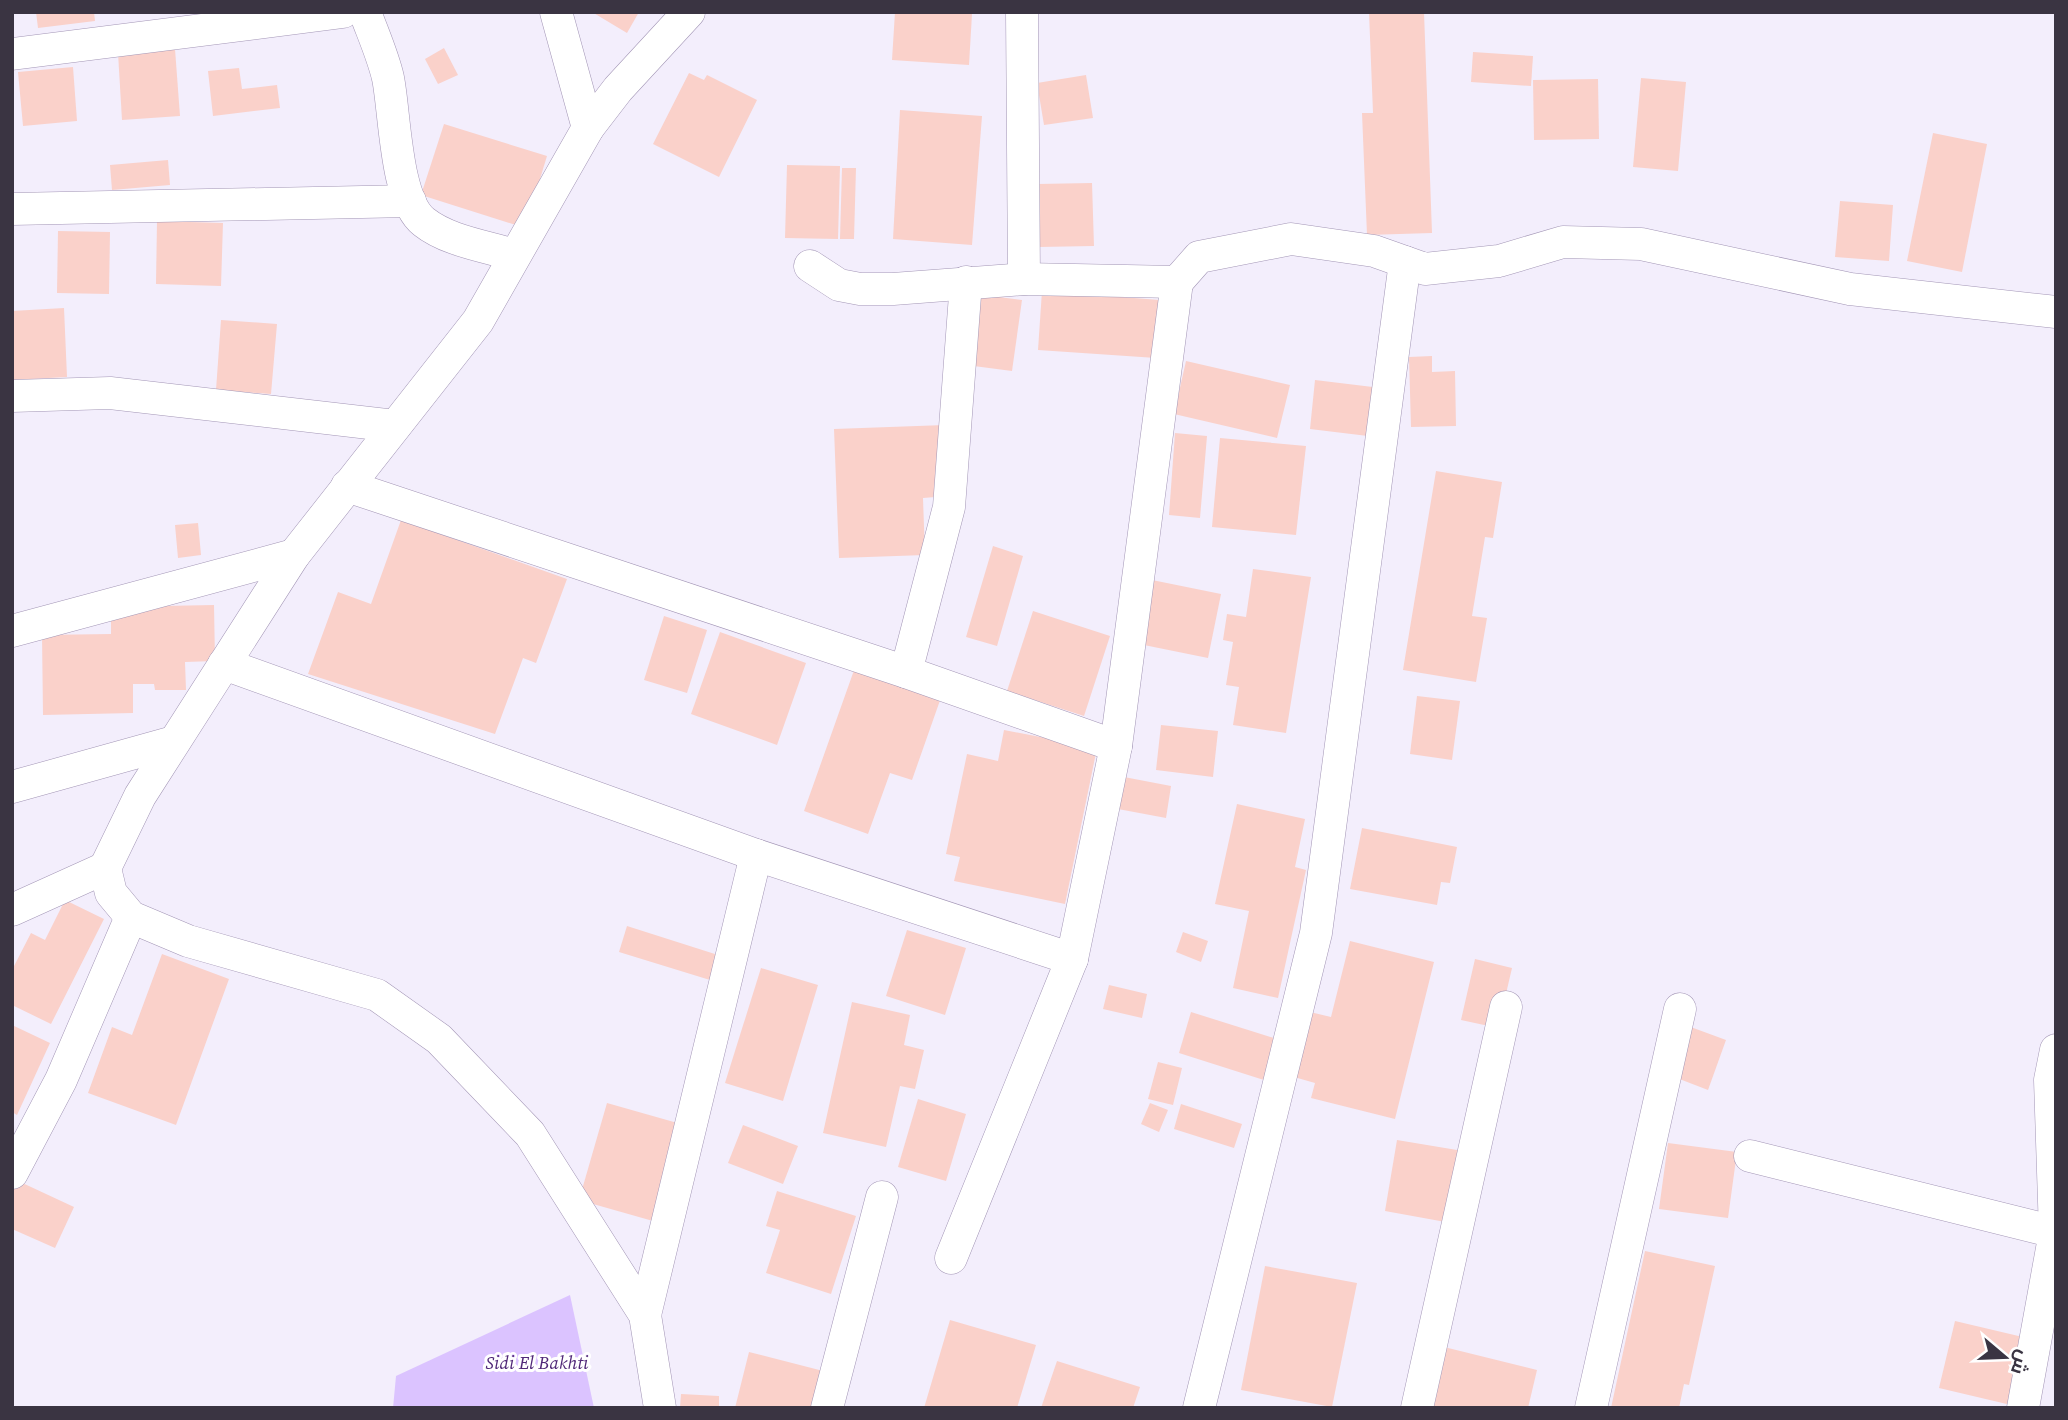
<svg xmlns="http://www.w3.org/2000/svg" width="2068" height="1420" viewBox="0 0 2068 1420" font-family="'Source Serif 4',Cairo,serif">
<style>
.green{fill:#dbc3ff}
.building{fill:#fad1ca}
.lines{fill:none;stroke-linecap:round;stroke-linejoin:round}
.street-casing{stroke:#a396b6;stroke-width:33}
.street{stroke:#fff;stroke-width:32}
.labels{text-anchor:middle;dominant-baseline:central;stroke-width:6;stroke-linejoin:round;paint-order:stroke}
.park-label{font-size:18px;font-style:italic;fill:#502878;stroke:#fff}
</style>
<rect width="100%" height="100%" fill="#f3eefc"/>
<path class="green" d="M570,1295L594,1408H393L396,1376Z"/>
<g class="building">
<path d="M36,12H94L95,21L38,28Z"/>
<path d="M592,12H639L627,33Z"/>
<path d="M895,12L972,14L969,65L892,60Z"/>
<path d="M1369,12H1424L1432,233L1367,235L1362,113H1373Z"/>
<path d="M444,48L458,75L438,84L425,59Z"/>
<path d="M175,49L180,116L122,120L118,53Z"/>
<path d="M1473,52L1533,56L1531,86L1471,82Z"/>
<path d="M73,67L77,121L23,126L18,72Z"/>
<path d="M239,68L242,89L277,85L280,108L213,116L208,71Z"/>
<path d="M689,73L704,80L707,75L757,100L719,177L653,144Z"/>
<path d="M1086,75L1093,118L1044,125L1037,83Z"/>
<path d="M1641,78L1686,82L1678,171L1633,167Z"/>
<path d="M1598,79L1599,139L1534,140L1533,80Z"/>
<path d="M900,110L982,116L972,245L893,239Z"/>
<path d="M444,124L547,156L525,228L421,195Z"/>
<path d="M1933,133L1987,144L1962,272L1907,261Z"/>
<path d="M168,160L170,185L112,190L110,165Z"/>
<path d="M787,165L840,166L838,239L785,238Z"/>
<path d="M842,168H856L854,239H840Z"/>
<path d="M1092,183L1094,246L1039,247L1037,184Z"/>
<path d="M1840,201L1893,205L1889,261L1835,257Z"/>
<path d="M157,221L223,223L221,286L156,284Z"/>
<path d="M58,231L110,232L109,294L57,293Z"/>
<path d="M1042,291L1160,300L1156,358L1038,350Z"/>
<path d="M976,294L1022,300L1012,371L966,365Z"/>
<path d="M64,308L67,377L12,380V311Z"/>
<path d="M221,320L277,324L271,394L216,390Z"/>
<path d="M1432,356V372L1455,371L1456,426L1411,427L1409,357Z"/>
<path d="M1186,361L1290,385L1277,438L1174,414Z"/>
<path d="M1315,380L1381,388L1376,437L1310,429Z"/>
<path d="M945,425L948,496L923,498L925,555L839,558L834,429Z"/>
<path d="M1175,433L1207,436L1200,518L1169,515Z"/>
<path d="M1220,438L1306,446L1296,535L1212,527Z"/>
<path d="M1436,471L1502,482L1493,538L1485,537L1472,616L1487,618L1476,682L1403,670Z"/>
<path d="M401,520L567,579L536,663L523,658L495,734L308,674L338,592L371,604Z"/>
<path d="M198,523L201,555L178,558L175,525Z"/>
<path d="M993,546L1023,556L997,646L966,637Z"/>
<path d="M1253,569L1311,577L1286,733L1233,725L1239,687L1226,685L1233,642L1223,640L1227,614L1246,617Z"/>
<path d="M1152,580L1221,594L1208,658L1139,644Z"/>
<path d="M214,605L215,661L185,662L186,690H155L154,684H133V713L43,715L42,635L111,634V607Z"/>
<path d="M1033,611L1110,636L1084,716L1007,691Z"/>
<path d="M664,616L707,630L687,693L644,680Z"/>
<path d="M720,632L806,663L777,745L691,714Z"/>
<path d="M858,659L944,689L912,780L890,773L868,834L804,811Z"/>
<path d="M1417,696L1460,701L1452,760L1410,754Z"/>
<path d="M1161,725L1218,731L1213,777L1156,770Z"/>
<path d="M1004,730L1097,748L1065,904L954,881L960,857L946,854L967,754L998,761Z"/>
<path d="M1124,777L1171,786L1166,818L1118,809Z"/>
<path d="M1237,804L1305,819L1295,867L1306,870L1278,998L1233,988L1249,911L1215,904Z"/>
<path d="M1362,828L1457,847L1450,883L1441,882L1437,905L1350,889Z"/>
<path d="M65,900L104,919L51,1024L12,1005V970L31,933L45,940Z"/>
<path d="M627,926L718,955L710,980L619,952Z"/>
<path d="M907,930L966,948L945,1015L886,996Z"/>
<path d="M1183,932L1208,941L1201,962L1176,952Z"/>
<path d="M1350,941L1434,962L1395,1119L1311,1098L1315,1083L1294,1077L1310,1012L1331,1017Z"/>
<path d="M162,954L229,979L176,1125L88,1093L112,1027L132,1035Z"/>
<path d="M1475,959L1512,968L1498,1028L1461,1020Z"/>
<path d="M761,968L818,985L783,1101L725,1083Z"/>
<path d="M1109,985L1147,994L1142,1018L1103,1009Z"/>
<path d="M852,1002L910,1015L904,1045L924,1050L915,1089L900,1086L886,1147L823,1133Z"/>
<path d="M1191,1012L1280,1040L1267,1081L1179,1053Z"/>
<path d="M12,1025L50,1043L17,1115L12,1112Z"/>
<path d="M1688,1026L1726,1040L1708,1090L1669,1075Z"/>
<path d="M1158,1062L1182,1068L1173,1105L1148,1099Z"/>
<path d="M918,1099L966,1114L946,1181L898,1167Z"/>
<path d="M607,1103L688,1126L660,1223L579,1200Z"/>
<path d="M1150,1103L1168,1110L1159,1132L1141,1124Z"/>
<path d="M1181,1104L1242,1124L1234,1148L1174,1129Z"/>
<path d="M743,1125L798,1146L783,1184L728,1163Z"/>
<path d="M1397,1140L1463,1151L1451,1223L1385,1211Z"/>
<path d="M1668,1143L1737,1152L1728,1218L1659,1209Z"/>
<path d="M16,1180L74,1207L55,1248L12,1229V1189Z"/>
<path d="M777,1191L856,1216L831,1294L766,1273L780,1230L766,1226Z"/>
<path d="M1645,1251L1715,1266L1689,1385L1684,1384L1679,1408H1611Z"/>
<path d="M1265,1266L1357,1283L1332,1407L1241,1390Z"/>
<path d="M950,1320L1036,1345L1017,1408H924Z"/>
<path d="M1955,1321L2027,1338L2011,1405L1939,1388Z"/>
<path d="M1440,1346L1537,1370L1528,1408H1425Z"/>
<path d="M749,1352L831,1373L823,1408H735Z"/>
<path d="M1057,1361L1140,1387L1133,1408H1041Z"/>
<path d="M681,1394L719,1396V1408H680Z"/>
</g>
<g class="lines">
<defs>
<g id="street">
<path d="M365,12C373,34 383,56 388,78C395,112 395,200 424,222C448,241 485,246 514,255"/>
<path d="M556,12L588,128"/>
<path d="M1022,12L1024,279"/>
<path d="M12,54L343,12"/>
<path d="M12,209L410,201"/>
<path d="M810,266L839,285L860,289H893L1024,279L1177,282L1199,257L1291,239L1374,251L1425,269L1499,261L1563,242L1641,244L1850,289L2056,312"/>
<path d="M12,396L110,393L395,426"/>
<path d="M347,486L906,672L1116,746"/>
<path d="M12,631L294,555"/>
<path d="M224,664L756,855L1072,959"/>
<path d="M906,672L949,507L966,282"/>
<path d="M12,787L174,742"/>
<path d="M12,910L105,868"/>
<path d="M1750,1156L2055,1232"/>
<path d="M12,1173L61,1080L131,917"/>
<path d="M951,1258L1072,959L1116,746L1177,282"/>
<path d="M645,1315L756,855"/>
<path d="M660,1408L645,1315L530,1134L439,1039L377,995L188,941L131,917L111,893L105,868L140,796L294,555L478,321L588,128L618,89L689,12"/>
<path d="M827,1408L882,1197"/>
<path d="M1199,1408L1316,933L1405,262"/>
<path d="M1417,1408L1506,1007"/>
<path d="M1591,1408L1680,1009"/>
<path d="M2023,1408L2055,1232L2050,1080L2056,1050"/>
</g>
</defs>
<use href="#street" class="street-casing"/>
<use href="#street" class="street"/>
</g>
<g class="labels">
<g class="park-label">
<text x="537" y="1362">Sidi El Bakhti</text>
</g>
</g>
<rect width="2068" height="1420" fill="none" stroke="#3a3442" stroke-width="28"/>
<g transform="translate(2005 1357) rotate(109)" stroke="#ffffff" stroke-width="5" paint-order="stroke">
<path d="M0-5L12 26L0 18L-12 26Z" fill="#3a3442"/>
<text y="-10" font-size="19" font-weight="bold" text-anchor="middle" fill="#3a3442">ش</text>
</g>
</svg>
